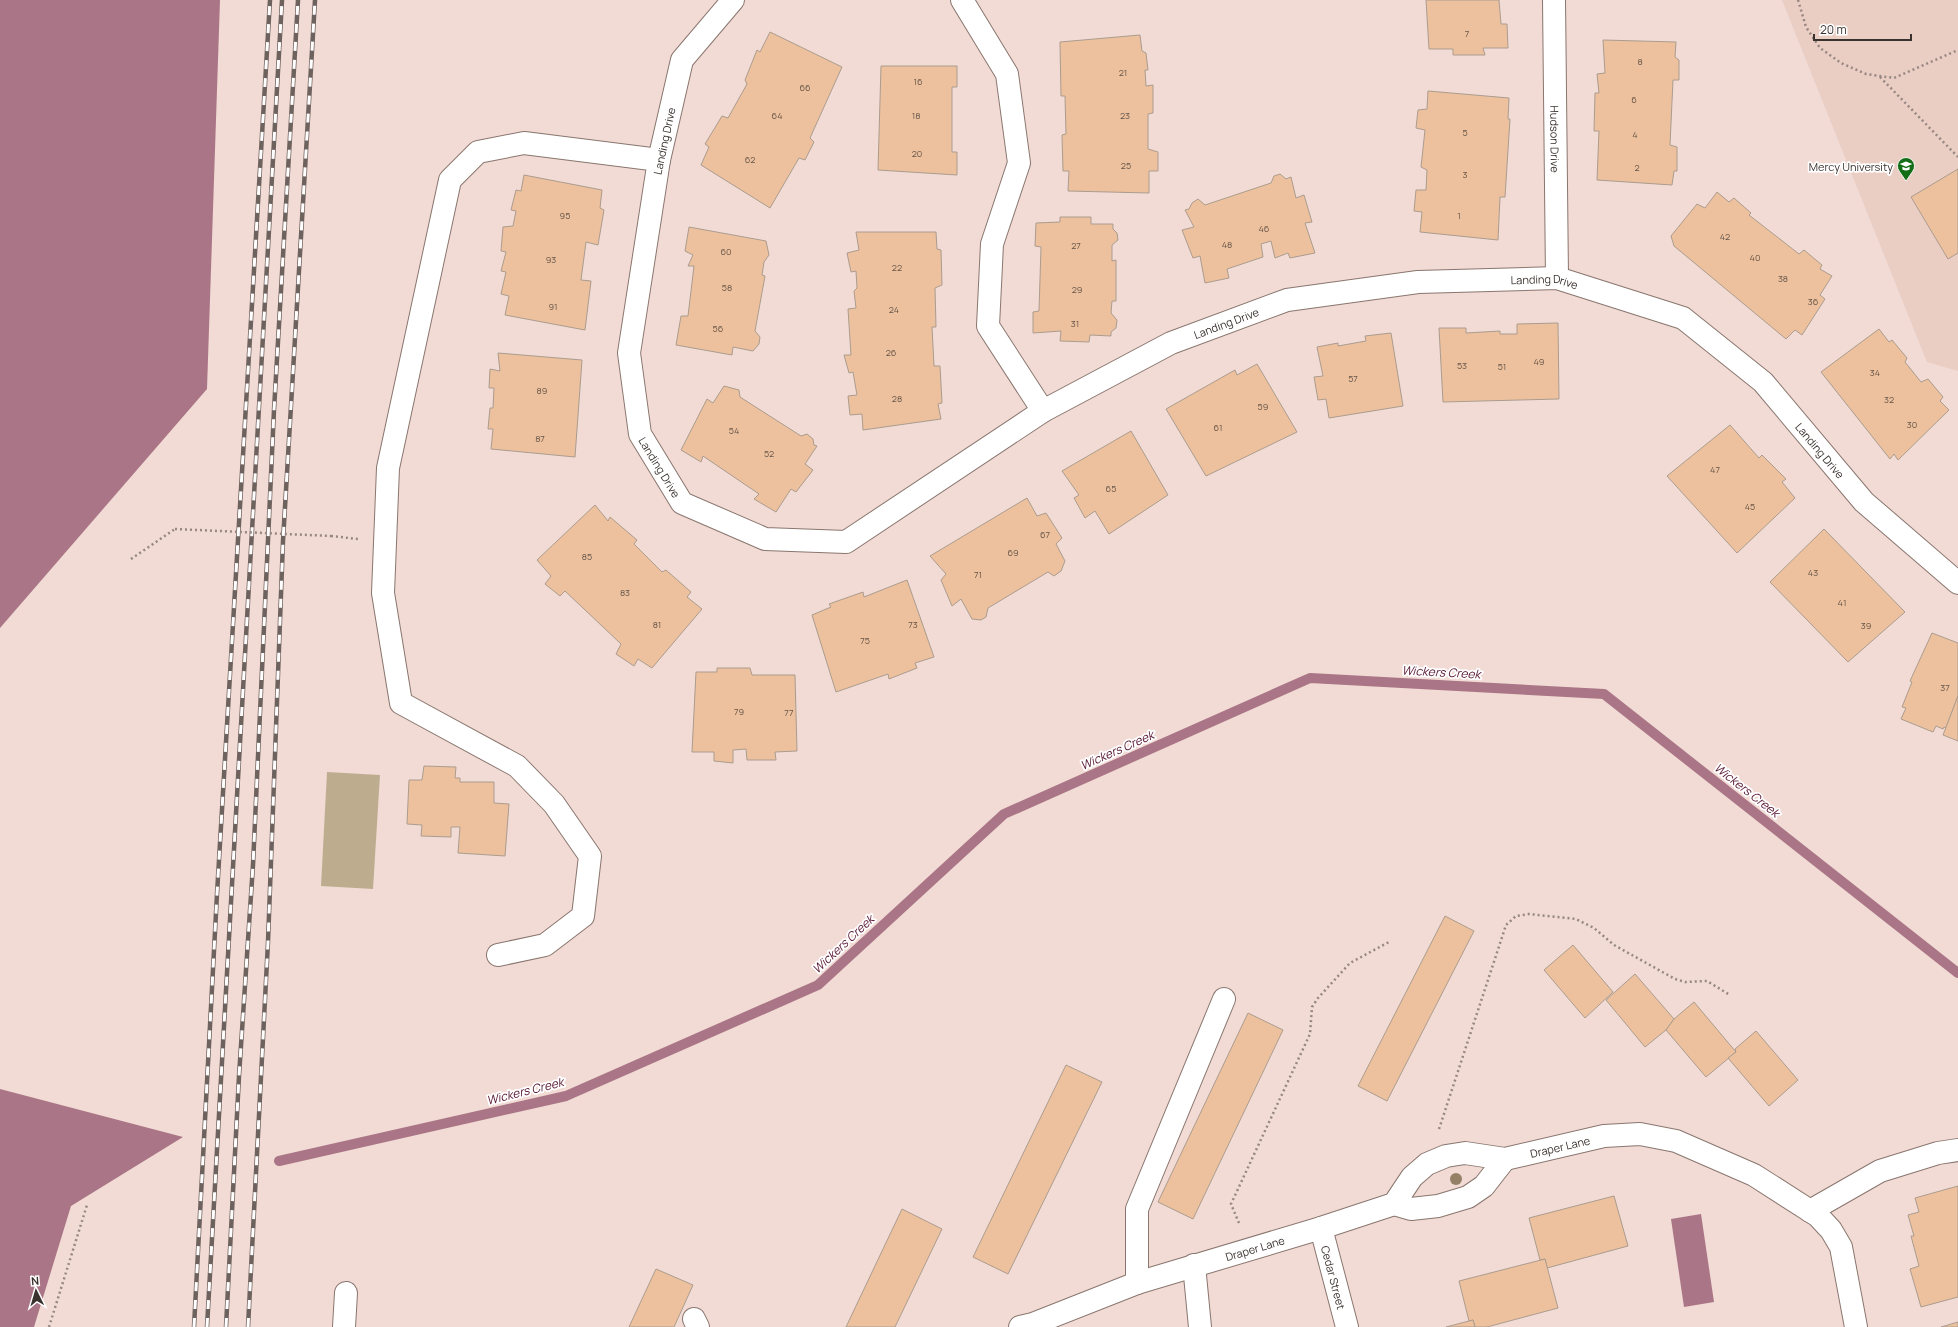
<svg xmlns="http://www.w3.org/2000/svg" width="1958" height="1327" viewBox="0 0 1958 1327" font-family="Manrope,sans-serif">
<style>
.built{fill:#eacdc3}
.green{fill:#beac8f}
.water{fill:#aa7586}
.lines{fill:none;stroke-linecap:round;stroke-linejoin:round}
.stream{stroke:#aa7586;stroke-width:10}
.building{fill:#edc19d;stroke:#ab9c8f}
.minor-casing{stroke:#89766f;stroke-width:24}
.path{stroke:#968782;stroke-width:2.5;stroke-dasharray:2 3;stroke-linecap:butt}
.minor{stroke:#fff;stroke-width:22}
.rail-casing{stroke:#6e625e;stroke-width:4.5}
.rail{stroke:#fff;stroke-width:3;stroke-dasharray:9;stroke-linecap:butt}
.path-bridge{stroke:#968782;stroke-width:2.5;stroke-dasharray:2 3;stroke-linecap:butt}
.tree{fill:#947f67}
.labels{text-anchor:middle;dominant-baseline:central;stroke-width:3.5;stroke-linejoin:round;paint-order:stroke}
.number-label{font-size:9px;fill:#67564a}
.street-label{font-size:11px;fill:#3a322f;stroke:#fff}
.poi-label{font-size:11px;fill:#3a322f;stroke:#fff;text-anchor:end}
.water-label{font-size:12px;font-style:italic;fill:#591833;stroke:#fff}
</style>
<rect width="100%" height="100%" fill="#f1dbd4"/>
<path class="built" d="M1782,0H1958V371L1927,362Z"/>
<path class="green" d="M327,772L380,775L373,889L321,886Z"/>
<g class="water">
<path d="M0,0H220L207,389L0,628Z"/>
<path d="M0,1089L183,1137L71,1206L34,1327H0Z"/>
<path d="M1701,1214L1714,1302L1684,1307L1671,1219Z"/>
</g>
<g class="lines">
<path class="stream" d="M279,1161L566,1096L818,985L1004,814L1310,678L1604,694L1958,973"/>
</g>
<g class="building">
<path d="M1426,0H1499L1501,24H1507L1508,48H1483L1485,55H1453V49H1429Z"/>
<path d="M770,32L842,67L810,138L814,142L805,160L799,158L770,208L701,165L709,147L705,144L722,116L728,118L747,84L745,80L757,50L760,52Z"/>
<path d="M1140,35L1142,51L1146,53L1148,70H1145L1146,86L1153,85V113L1148,114V149L1158,152V171H1149V193L1068,191L1069,171H1063L1062,135L1066,134L1065,96H1061L1060,42Z"/>
<path d="M1603,40L1676,42L1675,57L1679,60V80H1673L1670,145L1677,147V171H1674L1672,185L1597,180L1599,131H1594L1595,93H1599L1597,74L1605,73Z"/>
<path d="M881,66H957V87H952V152H957V175L878,170Z"/>
<path d="M1428,91L1509,98L1508,119H1510L1505,197H1500L1498,240L1420,232L1422,212L1414,211L1416,190H1426L1427,170L1421,167L1425,130L1416,128L1418,110L1427,109Z"/>
<path d="M1958,169V253L1948,259L1911,197Z"/>
<path d="M1280,174L1286,179L1291,177L1296,198L1304,195L1312,222L1305,223L1315,253L1290,258L1288,253L1275,258L1271,241L1261,244L1263,257L1227,269L1229,278L1205,283L1200,256L1193,258L1182,230L1194,227L1185,210L1189,209L1192,203L1198,199L1205,205L1271,183L1274,176Z"/>
<path d="M524,175L602,190L600,208L604,210L598,245L586,242L581,280L591,281L585,330L505,315L509,296L501,294L506,272L501,271L506,252L501,251L503,227L513,226L516,211L511,210L516,190L521,191Z"/>
<path d="M1717,192L1729,202L1734,198L1751,213L1749,215L1799,254L1804,250L1822,265L1820,269L1832,276L1820,295L1825,299L1802,335L1795,330L1786,339L1674,246L1671,236L1697,204L1705,208Z"/>
<path d="M1060,217H1091V224H1113V229L1117,233L1118,240L1112,245V261L1116,260V301H1112L1111,313L1117,320L1116,328L1111,332V336L1090,335L1089,342L1060,341L1061,331L1033,333V312L1039,311L1041,247L1035,246L1036,223L1060,222Z"/>
<path d="M689,227L766,241L769,255L764,262L762,275L765,276L755,331L760,337L759,344L753,351L733,347L732,355L676,345L681,316H688L694,266H688L693,255L685,251Z"/>
<path d="M856,232H936L937,249L941,250L942,285L935,288L936,327H932L934,366H940L942,403L938,404L941,419L863,430L862,414L850,415L848,396L857,395L853,372L849,373L844,355H851L848,309L856,308L854,291L857,288L856,271L851,272L847,253L859,250Z"/>
<path d="M1558,323L1559,399L1443,402L1439,328H1466V333L1500,331V334H1517V324Z"/>
<path d="M1879,329L1889,342L1892,340L1907,358L1905,362L1921,382L1928,379L1943,397L1940,401L1949,410L1898,460L1894,454L1890,459L1821,372Z"/>
<path d="M1391,333L1403,406L1329,418L1326,399L1318,400L1314,377L1323,376L1317,347L1338,343V346L1366,341L1365,336Z"/>
<path d="M498,353L582,360L575,457L491,449L493,429H488L490,408H493L494,388H489L490,369L500,371Z"/>
<path d="M1257,364L1297,432L1206,476L1166,409L1235,370L1237,375Z"/>
<path d="M724,386L739,390L740,397L801,436L807,434L813,439L814,445L817,446L805,464L813,470L796,492L791,489L776,512L754,499L759,494L703,456L701,462L681,450L707,399L713,403Z"/>
<path d="M1730,425L1759,458L1762,455L1786,479L1782,482L1795,498L1737,553L1667,476Z"/>
<path d="M1131,431L1168,495L1109,534L1095,511L1085,518L1074,498L1079,495L1062,471Z"/>
<path d="M1027,498L1037,516L1046,513L1062,538L1056,544L1065,561L1061,571L1054,576L1048,572L988,608L986,617L981,620L972,619L961,599L952,606L941,580L946,574L930,556Z"/>
<path d="M595,505L608,521L610,517L637,540L634,544L662,572L666,570L691,592L687,597L702,609L652,668L638,659L634,666L616,654L621,644L565,591L560,596L545,584L551,576L537,560Z"/>
<path d="M1824,529L1905,612L1848,662L1770,582Z"/>
<path d="M907,580L934,657L915,663L917,668L889,679L888,674L836,692L812,615L831,607L829,604L863,592L864,597Z"/>
<path d="M1932,633L1958,643V696L1946,728L1944,727L1943,729L1936,726L1933,732L1901,719L1906,708L1902,707L1912,682L1910,681Z"/>
<path d="M717,668H750L752,675H795L797,751L775,752L776,760H747L746,749L733,750V763L714,761V752H692L696,672H717Z"/>
<path d="M1958,696V741L1943,735Z"/>
<path d="M424,766L456,767L455,778H460V782H494V803L509,804L505,856L458,853L460,827H451V837L421,836L422,825L407,824L409,780H422Z"/>
<path d="M1445,916L1474,931L1387,1101L1358,1086Z"/>
<path d="M1573,945L1613,992L1585,1018L1544,970Z"/>
<path d="M1635,974L1674,1019L1666,1030L1645,1047L1606,1000Z"/>
<path d="M1694,1002L1736,1052L1706,1077L1666,1030L1674,1019Z"/>
<path d="M1248,1013L1283,1030L1193,1219L1158,1202Z"/>
<path d="M1756,1031L1798,1080L1769,1106L1728,1058L1736,1052L1735,1049Z"/>
<path d="M1066,1065L1102,1082L1008,1274L973,1257Z"/>
<path d="M1958,1186V1297L1921,1307L1910,1269L1919,1266L1911,1236H1914L1908,1215L1919,1212L1915,1198Z"/>
<path d="M1614,1196L1628,1246L1547,1268L1545,1259L1540,1260L1529,1218Z"/>
<path d="M902,1209L942,1229L895,1327H846Z"/>
<path d="M1545,1259L1558,1308L1487,1327H1475L1473,1320L1469,1321L1459,1281Z"/>
<path d="M656,1269L693,1285L674,1327H629Z"/>
<path d="M1473,1320L1475,1327H1446L1469,1321Z"/>
<path d="M1958,1322V1327H1941Z"/>
</g>
<g class="lines">
<defs>
<g id="minor">
<path id="s1" d="M733,0L682,60L659,160L629,353L640,434L682,503L765,539L846,542L1043,411L1171,343L1287,300L1418,282L1557,278L1683,318L1763,382L1864,502L1958,583"/>
<path d="M962,0L1007,74L1019,163L992,244L988,326L1043,411"/>
<path id="s2" d="M1554,0L1557,278"/>
<path d="M498,955L545,945L583,916L590,856L554,804L517,766L401,703L383,593L388,468L450,180L478,152L524,143L659,160"/>
<path d="M1394,1204L1411,1209L1438,1206L1468,1197L1484,1186L1505,1159"/>
<path d="M1810,1211L1880,1171L1938,1153L1958,1150"/>
<path id="s3" d="M1321,1228L1347,1327"/>
<path d="M1194,1265L1200,1327"/>
<path d="M1137,1283V1209L1224,999"/>
<path d="M694,1319L698,1327"/>
<path d="M344,1327L346,1293"/>
<path id="s4" d="M1020,1327L1033,1324L1137,1283L1321,1228L1394,1204L1412,1177L1427,1164L1446,1156L1465,1153L1505,1159L1604,1136L1640,1134L1676,1141L1754,1175L1818,1216L1831,1230L1841,1247L1856,1327"/>
</g>
</defs>
<use href="#minor" class="minor-casing"/>
<g class="path">
<path d="M1798,0L1806,27L1820,48L1841,63L1866,74L1894,78L1958,50"/>
<path d="M1880,77L1958,157"/>
<path d="M331,536L358,539"/>
<path d="M131,559L175,529"/>
<path d="M1439,1129L1506,925L1516,916L1529,914L1576,919L1594,928L1614,945L1675,979L1685,982L1707,981L1730,995"/>
<path d="M1239,1223L1231,1204L1310,1034L1312,1007L1318,998L1350,963L1389,942"/>
<path d="M49,1327L87,1205"/>
</g>
<use href="#minor" class="minor"/>
<defs>
<g id="rail">
<path d="M194,1327L217,894L270,0"/>
<path d="M207,1327L282,0"/>
<path d="M226,1327L239,1076L253,865L274,410L298,0"/>
<path d="M248,1327L268,942L283,541L315,0"/>
</g>
</defs>
<use href="#rail" class="rail-casing"/>
<use href="#rail" class="rail"/>
<path class="path-bridge" d="M175,529L331,536"/>
</g>
<circle class="tree" cx="1456" cy="1179" r="6"/>
<defs>
<symbol id="university-pin" viewBox="-11 -11 22 30"><path d="M0 17L-7.5 6A9.5 9.5 0 1 1 7.5 6Z" fill="#136d17" stroke="#fff"/><path d="M0-5L7-2L0 1L-7-2ZM-4 1L0 2.5L4 1V4Q0 6-4 4Z" fill="#fff"/></symbol>
</defs>
<g fill-rule="evenodd">
<use href="#university-pin" x="1896" y="156" width="20" height="27"/>
</g>
<g class="labels">
<g class="number-label">
<text x="1467" y="33">7</text>
<text x="1640" y="61">8</text>
<text x="1123" y="72">21</text>
<text x="918" y="81">16</text>
<text x="805" y="87">66</text>
<text x="1634" y="99">6</text>
<text x="777" y="115">64</text>
<text x="916" y="115">18</text>
<text x="1125" y="115">23</text>
<text x="1465" y="132">5</text>
<text x="1635" y="134">4</text>
<text x="917" y="153">20</text>
<text x="750" y="159">62</text>
<text x="1126" y="165">25</text>
<text x="1637" y="167">2</text>
<text x="1465" y="174">3</text>
<text x="565" y="215">95</text>
<text x="1459" y="215">1</text>
<text x="1264" y="228">46</text>
<text x="1725" y="236">42</text>
<text x="1227" y="244">48</text>
<text x="1076" y="245">27</text>
<text x="726" y="251">60</text>
<text x="1755" y="257">40</text>
<text x="551" y="259">93</text>
<text x="897" y="267">22</text>
<text x="1783" y="278">38</text>
<text x="727" y="287">58</text>
<text x="1077" y="289">29</text>
<text x="1813" y="301">36</text>
<text x="553" y="306">91</text>
<text x="894" y="309">24</text>
<text x="1075" y="323">31</text>
<text x="718" y="328">56</text>
<text x="891" y="352">26</text>
<text x="1539" y="361">49</text>
<text x="1462" y="365">53</text>
<text x="1502" y="366">51</text>
<text x="1875" y="372">34</text>
<text x="1353" y="378">57</text>
<text x="542" y="390">89</text>
<text x="897" y="398">28</text>
<text x="1889" y="399">32</text>
<text x="1263" y="406">59</text>
<text x="1912" y="424">30</text>
<text x="1218" y="427">61</text>
<text x="734" y="430">54</text>
<text x="540" y="438">87</text>
<text x="769" y="453">52</text>
<text x="1715" y="469">47</text>
<text x="1111" y="488">65</text>
<text x="1750" y="506">45</text>
<text x="1045" y="534">67</text>
<text x="1013" y="552">69</text>
<text x="587" y="556">85</text>
<text x="1813" y="572">43</text>
<text x="978" y="574">71</text>
<text x="625" y="592">83</text>
<text x="1842" y="602">41</text>
<text x="657" y="624">81</text>
<text x="913" y="624">73</text>
<text x="1866" y="625">39</text>
<text x="865" y="640">75</text>
<text x="1945" y="687">37</text>
<text x="739" y="711">79</text>
<text x="789" y="712">77</text>
</g>
<g class="street-label">
<text stroke="none"><textPath href="#s2" startOffset="139">Hudson Drive</textPath></text>
<text transform="translate(664 141) rotate(-78)">Landing Drive</text>
<text stroke="none"><textPath href="#s1" startOffset="1475">Landing Drive</textPath></text>
<text stroke="none"><textPath href="#s1" startOffset="1151">Landing Drive</textPath></text>
<text stroke="none"><textPath href="#s1" startOffset="1811">Landing Drive</textPath></text>
<text stroke="none"><textPath href="#s1" startOffset="497">Landing Drive</textPath></text>
<text stroke="none"><textPath href="#s4" startOffset="583">Draper Lane</textPath></text>
<text stroke="none"><textPath href="#s4" startOffset="248">Draper Lane</textPath></text>
<text stroke="none"><textPath href="#s3" startOffset="51">Cedar Street</textPath></text>
</g>
<g class="poi-label">
<text x="1893" y="166">Mercy University</text>
</g>
<g class="water-label">
<text transform="translate(1441 672) rotate(3)">Wickers Creek</text>
<text transform="translate(1117 750) rotate(-24)">Wickers Creek</text>
<text transform="translate(1747 790) rotate(38)">Wickers Creek</text>
<text transform="translate(843 944) rotate(-43)">Wickers Creek</text>
<text transform="translate(525 1091) rotate(-14)">Wickers Creek</text>
</g>
</g>
<g transform="translate(36 1291) rotate(355)" stroke="#ffffff" stroke-width="3" paint-order="stroke">
<path d="M0-3L7 15L0 10L-7 15Z" fill="#3a322f"/>
<text y="-6" font-size="11" font-weight="bold" text-anchor="middle" fill="#3a322f">N</text>
</g>
<path d="M1814 34v6h97v-6" fill="none" stroke="#3a322f" stroke-width="2"/>
<text x="1820" y="34" font-size="12" fill="#3a322f" stroke="#ffffff" stroke-width="3" paint-order="stroke">20 m</text>
</svg>
